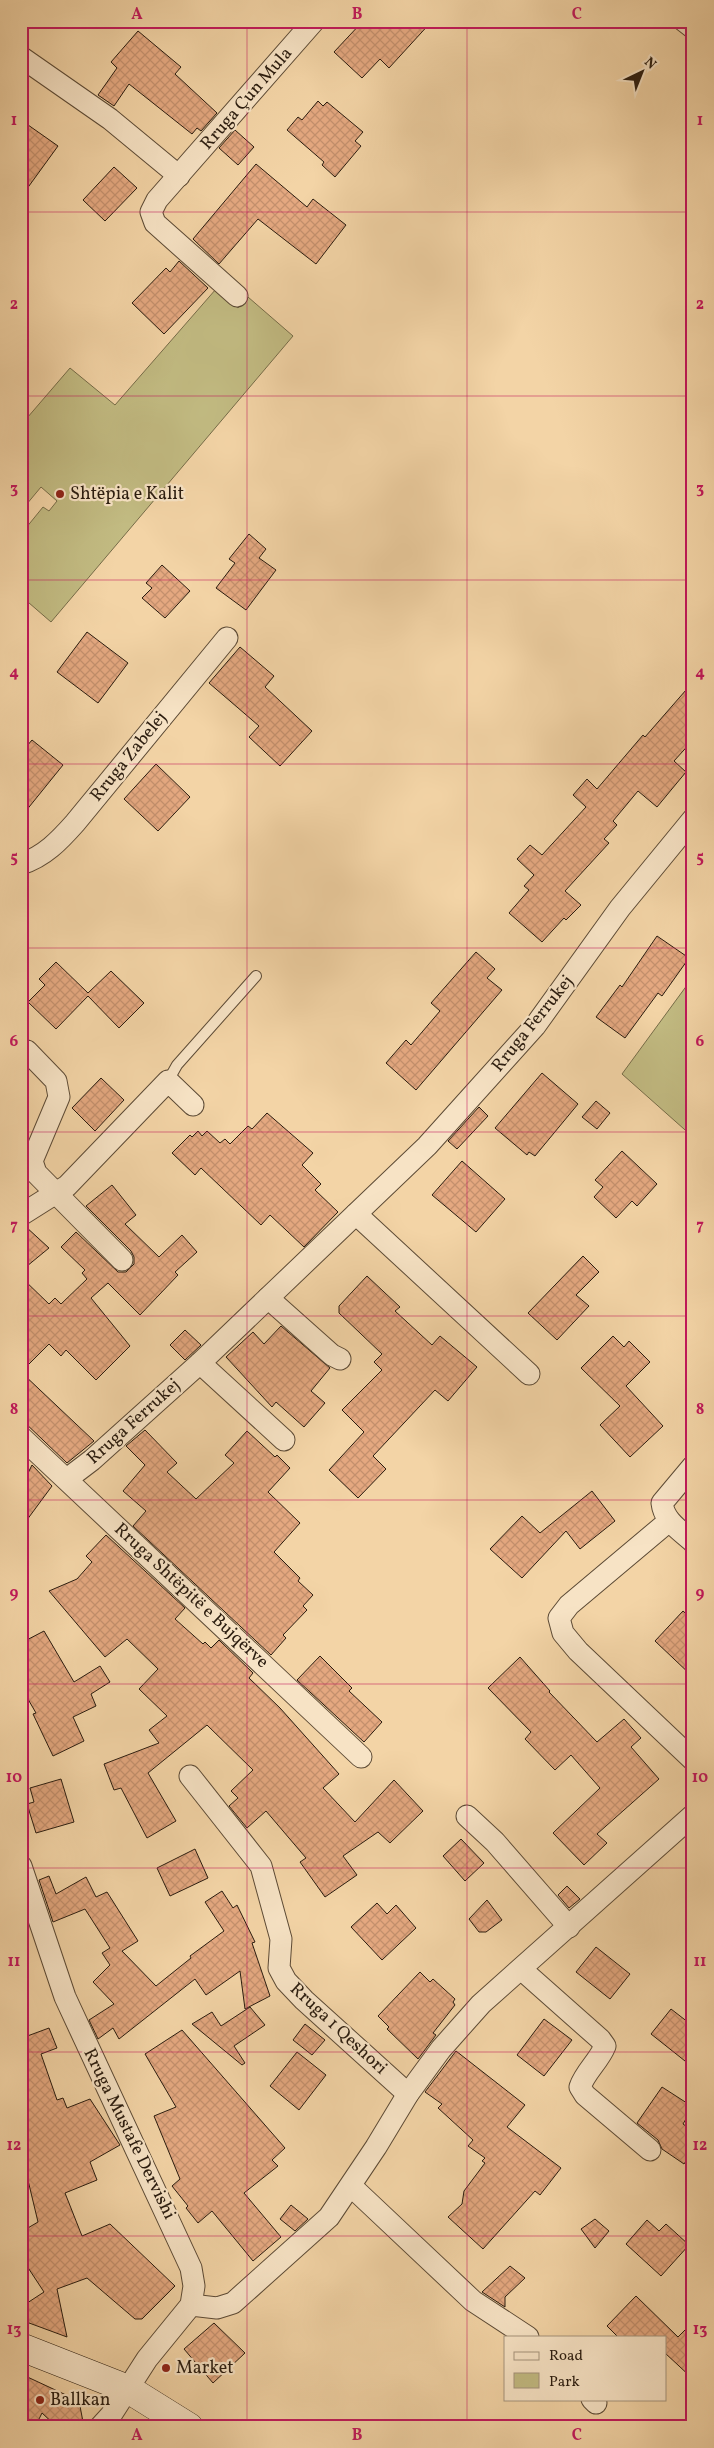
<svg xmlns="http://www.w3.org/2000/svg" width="714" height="2448" viewBox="0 0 714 2448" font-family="Vollkorn,serif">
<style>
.green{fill:#c2bb82;stroke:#766c48}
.building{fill:url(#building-cross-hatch);stroke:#2a1c0f}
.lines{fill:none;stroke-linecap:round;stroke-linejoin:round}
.service-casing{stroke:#5c4a35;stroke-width:12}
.minor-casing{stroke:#5c4a35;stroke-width:23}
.secondary-casing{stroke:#2a1c0f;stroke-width:29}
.service{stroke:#f7e3c5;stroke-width:10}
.minor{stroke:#f7e3c5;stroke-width:21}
.secondary{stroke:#f7e3c5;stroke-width:28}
.grid{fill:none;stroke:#c2185b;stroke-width:1;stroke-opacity:0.55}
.poi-dot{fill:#8f2418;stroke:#f7e3c5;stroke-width:2}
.labels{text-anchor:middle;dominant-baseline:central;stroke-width:4.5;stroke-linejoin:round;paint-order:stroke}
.street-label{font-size:18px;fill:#2a1c0f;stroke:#f7e3c5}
.poi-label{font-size:18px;fill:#2a1c0f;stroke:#f7e3c5;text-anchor:start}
.neatline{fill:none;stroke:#c2185b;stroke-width:2}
.grid-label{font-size:16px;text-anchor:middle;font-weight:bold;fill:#c2185b}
</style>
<defs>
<pattern id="building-cross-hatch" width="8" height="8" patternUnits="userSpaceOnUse" patternTransform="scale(1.25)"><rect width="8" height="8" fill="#e4a880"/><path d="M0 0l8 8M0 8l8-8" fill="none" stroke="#c4906d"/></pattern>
</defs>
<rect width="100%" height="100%" fill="#f3d4a6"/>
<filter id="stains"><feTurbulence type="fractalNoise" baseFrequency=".004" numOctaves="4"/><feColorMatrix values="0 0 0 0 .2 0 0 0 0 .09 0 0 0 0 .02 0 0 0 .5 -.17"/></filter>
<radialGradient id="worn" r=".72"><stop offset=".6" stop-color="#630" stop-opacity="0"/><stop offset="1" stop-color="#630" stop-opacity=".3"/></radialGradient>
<g class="green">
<path d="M216,289L238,308L248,297L293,336L51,622L21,596V534L43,507L49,511L57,501L41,487L21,511V425L70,368L115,405Z"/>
<path d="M693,977V1137L622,1074Z"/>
</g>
<g class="building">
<path d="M363,21H432L389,68L380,59L362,78L334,52Z"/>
<path d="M138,31L181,67L175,74L217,113L201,131L197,128L192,134L129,84L114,106L98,95L117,68L111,62Z"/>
<path d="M318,101L323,106L327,102L363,132L355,141L361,146L335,177L322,165L324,162L287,130L298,117L302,120Z"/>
<path d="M21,120L58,146L21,197Z"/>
<path d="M235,130L254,147L238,165L219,148Z"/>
<path d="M256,164L307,207L313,199L346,225L316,264L258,219L219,264L193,239Z"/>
<path d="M114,167L137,188L105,221L83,200Z"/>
<path d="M179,261L208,288L164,334L132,303L166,268L170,272Z"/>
<path d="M249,534L266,549L259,558L276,570L246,610L216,588L235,563L229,559Z"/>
<path d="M162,565L190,591L165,618L142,598L152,588L146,583Z"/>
<path d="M87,632L128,663L98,703L57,672Z"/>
<path d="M240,647L274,676L265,687L312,731L280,766L249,737L259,726L209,683Z"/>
<path d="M693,682V740L674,761L686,772L657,807L638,791L613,821L617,825L604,839L609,843L565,891L581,905L566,920L564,918L542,942L509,913L529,890L524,886L534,875L517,859L530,845L542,855L586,807L573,795L587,779L597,789L643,735L645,737Z"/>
<path d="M32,740L63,765L21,817V753Z"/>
<path d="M156,764L190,797L158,831L124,799Z"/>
<path d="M657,936L689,958L662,996L658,993L625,1038L596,1017L620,985L622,987Z"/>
<path d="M476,952L495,969L487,978L502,990L416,1090L386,1063L406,1040L411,1045L440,1011L431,1003Z"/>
<path d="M56,962L88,993L111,971L144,1003L119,1028L88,996L56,1029L28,1002L45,985L39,979Z"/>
<path d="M542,1073L578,1104L535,1156L529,1152L527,1155L495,1128Z"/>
<path d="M101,1078L124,1100L95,1131L72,1108Z"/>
<path d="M596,1101L610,1113L597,1129L582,1117Z"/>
<path d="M479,1107L488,1116L457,1149L448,1141Z"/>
<path d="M267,1113L313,1153L302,1165L321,1184L315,1190L338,1212L304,1247L270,1215L261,1225L201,1168L195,1175L172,1153L190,1135L192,1137L198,1131L202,1136L207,1131L220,1143L225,1139L230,1144L248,1126L252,1129Z"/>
<path d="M622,1151L657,1184L637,1206L632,1201L616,1218L594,1197L603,1187L595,1180Z"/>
<path d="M462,1161L505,1199L476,1232L432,1195Z"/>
<path d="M112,1185L136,1215L125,1224L159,1257L182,1235L197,1252L175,1272L178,1275L140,1315L108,1283L91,1298L130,1346L96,1380L66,1350L61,1356L49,1344L21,1372V1277L49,1304L55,1298L61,1304L87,1279L82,1273L85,1270L61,1247L76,1232L118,1272H126L134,1264V1257L131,1251L86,1206Z"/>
<path d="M25,1226L49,1248L21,1271V1227Z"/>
<path d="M583,1256L599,1272L576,1295L589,1306L557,1340L528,1313Z"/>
<path d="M367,1276L400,1307L395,1311L432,1345L440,1336L477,1367L448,1401L435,1390L373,1456L386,1469L358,1498L329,1470L364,1432L342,1410L382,1370L374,1362L382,1354L339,1313V1306Z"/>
<path d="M281,1326L330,1368L311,1391L325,1403L304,1427L276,1402L272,1407L226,1357L253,1332L264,1344Z"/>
<path d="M185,1330L201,1345L185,1360L170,1345Z"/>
<path d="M613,1336L624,1347L629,1341L650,1362L626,1386L663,1426L630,1457L600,1425L620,1406L581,1368Z"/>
<path d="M21,1372L94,1441L67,1463L21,1419Z"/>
<path d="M145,1430L177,1463L167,1472L196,1499L234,1463L225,1455L247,1431L275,1457L277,1455L290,1468L268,1492L300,1523L274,1552L300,1578L298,1581L313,1595L303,1606L307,1610L283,1635L286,1638L271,1655L133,1526L146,1511L123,1491L145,1465L126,1446Z"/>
<path d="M32,1465L52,1486L21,1528V1487Z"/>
<path d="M592,1491L615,1521L580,1549L566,1531L522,1578L490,1549L522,1516L540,1533Z"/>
<path d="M106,1535L185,1608L175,1619L203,1644L205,1642L211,1648L219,1640L253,1673L249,1678L280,1708L339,1774L323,1788L355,1822L394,1780L423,1811L390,1843L378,1832L343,1856L357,1875L325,1897L300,1862L306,1858L266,1811L247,1828L229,1806L238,1798L231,1791L253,1770L207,1725L148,1773L176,1821L147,1838L121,1788L114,1790L104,1764L159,1743L149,1730L167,1716L139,1689L158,1669L127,1639L105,1657L49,1591L77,1579L92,1562L86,1556Z"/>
<path d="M683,1611L693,1620V1677L655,1641Z"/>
<path d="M44,1631L74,1682L100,1666L110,1682L91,1694L96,1706L73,1717L84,1741L53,1756L33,1714L36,1713L21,1687V1643Z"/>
<path d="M320,1656L352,1688L349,1691L382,1722L364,1742L297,1680Z"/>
<path d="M520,1657L550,1691L549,1692L597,1742L624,1719L641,1738L631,1747L659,1779L597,1834L607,1843L584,1865L553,1833L600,1788L571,1755L555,1770L525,1739L531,1732L488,1688Z"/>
<path d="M61,1779L74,1822L36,1833L27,1804L34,1802L30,1788Z"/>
<path d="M461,1839L484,1863L465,1881L443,1856Z"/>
<path d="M195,1849L208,1878L170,1896L157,1868Z"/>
<path d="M49,1876L56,1894L86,1877L96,1897L107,1892L138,1941L122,1951L156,1986L191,1958L190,1956L224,1931L205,1902L222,1891L233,1908L237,1905L255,1942L252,1943L270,1996L245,2009L240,1971L206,1995L195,1979L119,2039L113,2028L98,2039L89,2020L114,2004L93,1982L110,1965L102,1953L110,1948L85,1909L53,1922L39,1880Z"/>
<path d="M567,1886L580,1899L569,1908L558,1895Z"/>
<path d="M487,1900L502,1920L486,1932H479L469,1919Z"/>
<path d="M377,1903L387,1914L396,1905L416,1928L382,1960L351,1927Z"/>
<path d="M596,1947L630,1974L610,1999L576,1972Z"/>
<path d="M420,1972L430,1982L433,1979L455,1999L453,2002L455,2005L433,2033L436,2035L418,2059L387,2029L389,2027L378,2016Z"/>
<path d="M250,2007L265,2025L234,2046L245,2063L242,2065L192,2024L212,2012L221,2026Z"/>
<path d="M671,2009L693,2026V2052L685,2061L651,2034Z"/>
<path d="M544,2019L572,2040L544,2076L517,2055Z"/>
<path d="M305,2024L325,2040L312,2055L293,2040Z"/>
<path d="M49,2028L57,2048L41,2054L57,2100L63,2098L67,2108L90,2099L120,2145L90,2162L97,2180L65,2193L82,2236L110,2224L175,2286L142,2319H135L87,2278L57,2289L67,2337L21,2320V2307L44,2292L21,2257V2232L38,2222L21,2151V2134L28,2130L21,2111V2099L28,2097L21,2079V2056L28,2054L22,2038Z"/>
<path d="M182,2030L285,2148L272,2160L278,2166L244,2193L281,2237L253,2261L212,2211L198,2223L186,2208L188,2206L172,2186L180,2179L154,2116L176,2107L145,2054Z"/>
<path d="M456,2051L525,2105L507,2127L561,2168L540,2195L535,2191L483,2249L448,2217L462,2204L464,2191L485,2163L482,2161L485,2158L468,2146L473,2140L438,2108L442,2104L425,2092Z"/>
<path d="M297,2052L326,2075L299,2110L270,2086Z"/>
<path d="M662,2087L693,2107L683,2124L693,2131V2151L684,2164L662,2149L658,2140L637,2123Z"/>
<path d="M291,2205L308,2219L295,2231L280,2219Z"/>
<path d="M595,2219L609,2231L595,2248L581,2229Z"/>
<path d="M647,2220L659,2231L666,2224L689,2245L661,2276L626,2244Z"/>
<path d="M510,2266L525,2278L505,2297V2307L482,2292Z"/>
<path d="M636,2296L678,2337L693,2322V2379L665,2353V2337H618L607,2326Z"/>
<path d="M214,2323L245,2353L213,2383L184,2349Z"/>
<path d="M21,2374L79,2401L84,2427H57L42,2413L35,2427H21Z"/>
</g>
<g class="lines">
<defs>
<path id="service" d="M168,1081L177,1065L256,976"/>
<g id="minor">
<path d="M684,21L693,28"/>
<path d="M21,57L110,119L179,176"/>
<path d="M237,296L155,223L151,212L157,200L314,21"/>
<path d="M21,864C44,857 60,840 75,823L227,638"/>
<path d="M27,1051L56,1081L59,1097L32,1161L36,1173L122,1260"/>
<path d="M356,1214L529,1374"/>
<path d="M21,1215L67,1186L168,1081L193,1105"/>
<path d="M268,1298L332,1355L340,1359"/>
<path d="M200,1363L284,1440"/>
<path d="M21,1437L361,1757"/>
<path d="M693,1466L662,1503C664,1521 680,1530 693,1542"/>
<path d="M67,1479L92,1460L200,1363L427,1146L535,1026L620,908L693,819"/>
<path d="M669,1521L569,1605L559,1618L563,1633L578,1651L693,1760"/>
<path d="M190,1776L261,1866L281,1939L279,1968L286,1981L304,2000L408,2094"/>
<path d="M467,1816L495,1842L569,1927"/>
<path d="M21,1866L65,1997L191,2268L194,2286L191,2305L147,2359L111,2415L100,2427"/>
<path d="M521,1969L600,2039L605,2046C599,2061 585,2072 580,2087L585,2095L650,2150"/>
<path d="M351,2186L473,2301L528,2337"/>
<path d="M191,2305L217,2308L233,2303L329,2217L376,2147L408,2094L441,2049L481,2004L693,1815"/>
<path d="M592,2399L596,2403"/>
</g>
<path id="secondary" d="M21,2347L128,2389L189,2427"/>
</defs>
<use href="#service" class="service-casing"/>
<use href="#minor" class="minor-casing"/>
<use href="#secondary" class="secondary-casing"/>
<use href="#service" class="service"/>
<use href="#minor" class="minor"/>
<use href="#secondary" class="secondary"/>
</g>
<path class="grid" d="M247,21V2427M467,21V2427M21,212H693M21,396H693M21,580H693M21,764H693M21,948H693M21,1132H693M21,1316H693M21,1500H693M21,1684H693M21,1868H693M21,2052H693M21,2236H693"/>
<g class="poi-dot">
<circle cx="60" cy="494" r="5"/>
<circle cx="166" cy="2368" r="5"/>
<circle cx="40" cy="2400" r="5"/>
</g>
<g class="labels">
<g class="street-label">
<text transform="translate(247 99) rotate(-49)">Rruga Çun Mula</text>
<text transform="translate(129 757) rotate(-51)">Rruga Zabelej</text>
<text transform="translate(533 1024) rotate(-51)">Rruga Ferrukej</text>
<text transform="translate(134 1422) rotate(-42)">Rruga Ferrukej</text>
<text transform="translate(191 1596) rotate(43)">Rruga Shtëpitë e Bujqërve</text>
<text transform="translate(338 2029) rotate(43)">Rruga 1 Qeshori</text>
<text transform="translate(129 2134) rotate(64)">Rruga Mustafe Dervishi</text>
</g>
<g class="poi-label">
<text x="70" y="494">Shtëpia e Kalit</text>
<text x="176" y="2368">Market</text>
<text x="50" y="2400">Ballkan</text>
</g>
</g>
<rect width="714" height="2448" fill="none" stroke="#f3d4a6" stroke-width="55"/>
<rect x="504" y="2336" width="162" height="65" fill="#f7e3c5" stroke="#a5937c"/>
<rect x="514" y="2352" width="25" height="8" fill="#f7e3c5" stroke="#a5937c"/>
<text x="549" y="2360" font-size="15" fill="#2a1c0f">Road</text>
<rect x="514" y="2373" width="25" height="15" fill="#c2bb82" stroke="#a5937c"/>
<text x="549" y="2386" font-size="15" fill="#2a1c0f">Park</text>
<g transform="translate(642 72) rotate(43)" stroke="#f7e3c5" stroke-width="4" paint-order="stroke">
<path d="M0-4L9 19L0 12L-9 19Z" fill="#2a1c0f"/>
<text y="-8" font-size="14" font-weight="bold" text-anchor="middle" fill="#2a1c0f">N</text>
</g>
<rect x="28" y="28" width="658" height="2392" class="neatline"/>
<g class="grid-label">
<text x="137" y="19">A</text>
<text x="357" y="19">B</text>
<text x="577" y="19">C</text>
<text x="14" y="125">1</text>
<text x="700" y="125">1</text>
<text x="14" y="309">2</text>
<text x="700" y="309">2</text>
<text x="14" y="493">3</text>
<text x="700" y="493">3</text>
<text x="14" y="677">4</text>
<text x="700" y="677">4</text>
<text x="14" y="862">5</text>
<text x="700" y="862">5</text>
<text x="14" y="1046">6</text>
<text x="700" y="1046">6</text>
<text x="14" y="1230">7</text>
<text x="700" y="1230">7</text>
<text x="14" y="1414">8</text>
<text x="700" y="1414">8</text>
<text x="14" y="1598">9</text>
<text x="700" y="1598">9</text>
<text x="14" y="1782">10</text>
<text x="700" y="1782">10</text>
<text x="14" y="1966">11</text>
<text x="700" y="1966">11</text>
<text x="14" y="2150">12</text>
<text x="700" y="2150">12</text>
<text x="14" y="2334">13</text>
<text x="700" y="2334">13</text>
<text x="137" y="2440">A</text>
<text x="357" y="2440">B</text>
<text x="577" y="2440">C</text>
</g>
<rect width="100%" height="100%" filter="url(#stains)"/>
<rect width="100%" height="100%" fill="url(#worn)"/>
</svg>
